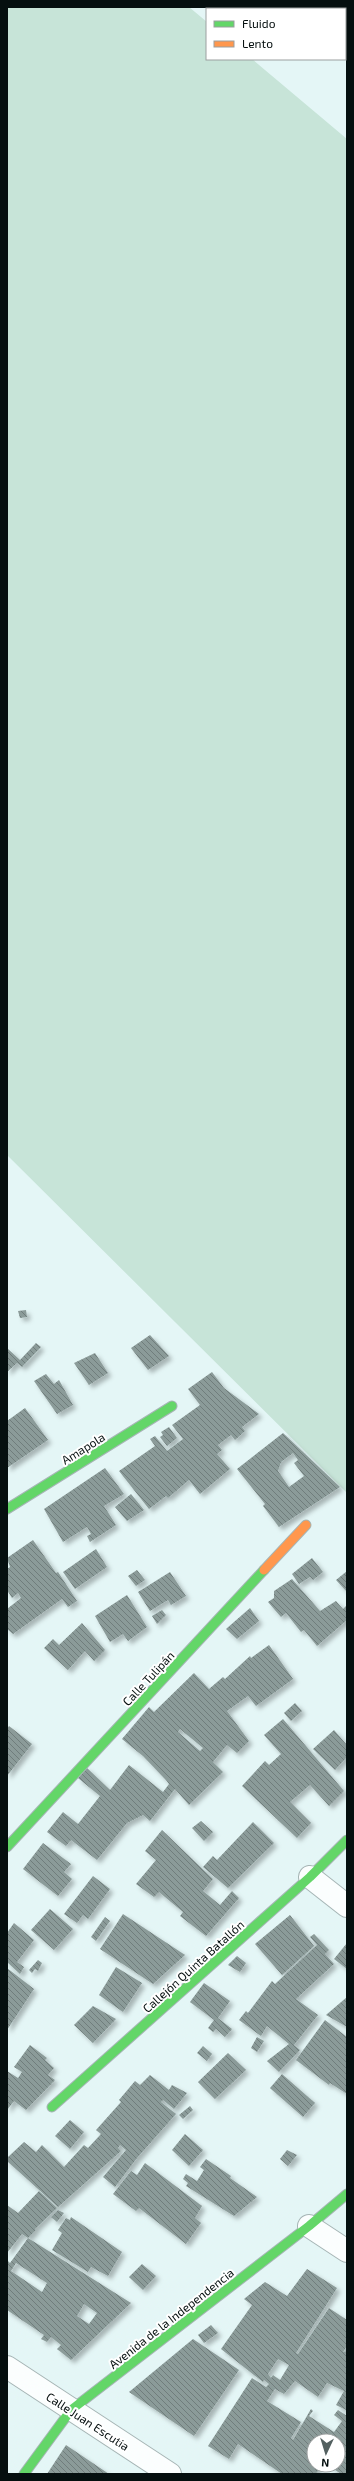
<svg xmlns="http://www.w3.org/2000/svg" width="354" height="2481" viewBox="0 0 354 2481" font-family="'Exo 2',sans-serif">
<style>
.green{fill:#c7e4d8}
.building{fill:url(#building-back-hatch);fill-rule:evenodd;filter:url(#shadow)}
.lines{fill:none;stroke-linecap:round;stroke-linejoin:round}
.street-casing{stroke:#a6b5b5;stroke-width:24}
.fast-casing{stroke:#a6b5b5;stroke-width:11}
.slow-casing{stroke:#a6b5b5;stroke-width:11}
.street{stroke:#fbfefe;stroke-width:22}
.fast{stroke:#63d668;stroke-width:9}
.slow{stroke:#ff974d;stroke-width:9}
.labels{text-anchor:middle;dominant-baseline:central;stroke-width:4;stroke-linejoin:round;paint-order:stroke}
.street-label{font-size:12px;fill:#050f0f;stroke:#fff}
</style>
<defs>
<pattern id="building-back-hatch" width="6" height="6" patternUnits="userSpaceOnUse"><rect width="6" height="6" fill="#8b9b99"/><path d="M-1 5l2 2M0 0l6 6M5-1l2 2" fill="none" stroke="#707d7b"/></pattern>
<filter id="shadow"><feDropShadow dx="3.5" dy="3.5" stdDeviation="2" flood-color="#0004"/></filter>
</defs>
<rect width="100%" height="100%" fill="#e4f6f6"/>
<path class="green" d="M7,7H189L207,22V59H252L347,139V1493L7,1155Z"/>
<g class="building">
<path d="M26,1310L27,1317L20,1318L18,1311Z"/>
<path d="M150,1335L169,1356L148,1370L131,1348Z"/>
<path d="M36,1343L41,1347L22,1367L17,1363L7,1372V1348L20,1360Z"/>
<path d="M95,1353L108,1373L89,1385L74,1363Z"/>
<path d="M212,1372L224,1388L259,1414L242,1427L245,1431L235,1440L231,1435L218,1445L222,1450L217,1454L230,1469L200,1494L189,1480L168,1498L166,1496L149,1509L119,1471L155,1446L150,1439L155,1436L167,1451L183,1439L172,1425L200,1405L188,1389Z"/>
<path d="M46,1374L54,1384L59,1380L73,1405L57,1414L34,1381Z"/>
<path d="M25,1408L48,1440L7,1468V1421Z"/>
<path d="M169,1427L177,1438L167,1446L160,1437L163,1435L161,1432Z"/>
<path d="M283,1433L340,1487L279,1527L263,1506L265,1504L237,1469ZM293,1453L298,1460L294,1463L304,1476L289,1487L278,1471L281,1462Z"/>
<path d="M105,1468L124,1494L104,1506L116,1525L90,1542L87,1536L91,1534L87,1527L63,1542L44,1509Z"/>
<path d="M131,1494L144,1510L127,1521L115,1507Z"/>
<path d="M33,1540L56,1573L58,1572L77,1601L68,1607L62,1599L13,1634L7,1629V1609L21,1598L18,1593L12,1598L7,1590V1569L10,1567L7,1558Z"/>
<path d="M96,1549L107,1567L75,1589L63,1572Z"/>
<path d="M312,1558L323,1572L313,1580L310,1577L299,1584L292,1574Z"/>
<path d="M137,1570L145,1580L136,1586L128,1576Z"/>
<path d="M347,1571V1592L336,1580Z"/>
<path d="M170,1572L186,1596L171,1605L168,1600L150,1611L138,1592Z"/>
<path d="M292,1579L320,1611L336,1601L343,1609L347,1605V1620L317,1646L304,1630L301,1632L286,1613L281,1617L268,1602L274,1598V1591Z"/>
<path d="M127,1595L147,1627L128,1641L123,1634L110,1642L95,1616Z"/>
<path d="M250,1608L259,1621L237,1639L226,1629Z"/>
<path d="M162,1610L166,1615L157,1624L152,1616Z"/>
<path d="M82,1623L105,1650L94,1661L85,1651L68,1670L44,1648L53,1639L59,1645Z"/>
<path d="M269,1645L293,1679L256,1706L248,1696L227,1711L249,1741L237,1753L227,1745L213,1762L223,1772L189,1805L175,1789L150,1821L143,1815L127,1823L97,1860L71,1840L66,1846L47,1832L63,1812L78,1824L100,1796L78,1778L86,1767L110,1790L129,1765L163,1792L169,1784L166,1780L143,1756L122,1739L149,1707L154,1712L194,1673L209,1689L223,1677L225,1679L250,1656L251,1658ZM180,1729L203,1748L200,1751L178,1732Z"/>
<path d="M295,1703L302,1711L291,1721L284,1713Z"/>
<path d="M283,1719L344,1791L329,1806L310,1785L290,1802L311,1823L297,1838L242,1786L265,1761L269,1765L281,1754L264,1735Z"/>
<path d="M9,1726L32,1744L7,1776V1729Z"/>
<path d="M334,1730L347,1745V1757L335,1770L313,1749Z"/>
<path d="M201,1821L213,1832L204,1841L192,1828Z"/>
<path d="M253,1822L274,1843L228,1888L203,1867L213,1856L217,1860Z"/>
<path d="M162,1830L213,1879L203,1891L220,1905L232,1891L239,1898L206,1936L180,1916L183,1912L159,1892L154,1897L136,1884L156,1860L145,1851Z"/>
<path d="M43,1843L71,1864L64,1872L72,1879L58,1896L23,1869Z"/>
<path d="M93,1876L110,1889L88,1919L83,1915L77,1923L64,1914Z"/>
<path d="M50,1909L73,1929L54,1950L31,1930Z"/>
<path d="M123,1914L185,1955L153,1984L100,1949Z"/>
<path d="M290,1915L314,1946L282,1975L255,1944Z"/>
<path d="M105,1917L110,1921L96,1941L91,1937Z"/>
<path d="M14,1923L34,1940L17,1962L24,1967L20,1974L7,1962V1933Z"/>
<path d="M314,1934L329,1950L325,1954L334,1964L296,1999L318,2015L294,2045L300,2050L279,2072L267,2061L289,2044L267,2026L261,2036L239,2020L246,2011L248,2013L272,1981L275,1984L317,1945L310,1937Z"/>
<path d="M347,1943V1969L334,1959Z"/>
<path d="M237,1956L246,1963L240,1972L228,1965Z"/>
<path d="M38,1960L42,1963L38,1971L35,1969L32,1973L29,1970Z"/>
<path d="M116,1967L142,1983L123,2012L99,1995Z"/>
<path d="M7,1968L34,1989L7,2030Z"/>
<path d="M204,1983L230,2001L218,2018L232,2029L225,2037L216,2029L213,2032L208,2028L214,2020L190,2002Z"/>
<path d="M347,1997V2027L326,2015Z"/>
<path d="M93,2006L116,2019L93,2043L74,2025Z"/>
<path d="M325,2020L347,2037V2094L330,2083L329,2085L296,2060Z"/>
<path d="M257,2037L264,2041L257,2052L251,2048Z"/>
<path d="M30,2045L47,2058L45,2060L54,2068L48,2075L55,2080L26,2110L14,2101L7,2110V2071L18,2078L22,2072L14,2067Z"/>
<path d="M203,2046L212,2054L207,2061L197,2053Z"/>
<path d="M228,2053L246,2070L215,2099L198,2082Z"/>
<path d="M282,2074L315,2103L303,2117L270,2088Z"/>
<path d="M150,2075L169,2090L172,2085L187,2093L174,2109L163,2100L161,2102L176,2114L137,2158L115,2187L103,2177L126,2150L120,2145L118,2148L121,2151L58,2207L7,2161V2158L24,2142L36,2152L42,2145L64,2167L84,2145L88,2148L101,2134L96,2130L121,2102L119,2100L135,2081L140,2085Z"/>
<path d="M190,2106L193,2110L183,2119L179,2115Z"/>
<path d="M70,2120L84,2132L70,2149L55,2136Z"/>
<path d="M185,2134L203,2150L189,2166L172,2150Z"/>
<path d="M287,2150L297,2155L288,2166L280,2159Z"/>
<path d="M206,2159L231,2176L230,2178L257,2197L234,2216L186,2186L188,2183L183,2179L186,2174L197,2181L204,2170L200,2167Z"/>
<path d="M145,2163L202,2206L195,2218L201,2223L186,2244L139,2208L136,2211L113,2194L131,2171L137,2175Z"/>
<path d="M39,2191L57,2208L35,2229L36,2230L28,2238L131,2303L71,2360L57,2349L61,2345L51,2337L47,2342L41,2339L44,2335L7,2310V2260L10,2263L28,2238L22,2234L7,2253V2205L18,2213ZM16,2263L47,2283L42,2292L11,2271ZM84,2304L97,2313L89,2324L77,2316Z"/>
<path d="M58,2210L64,2213L57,2222L51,2217Z"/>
<path d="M71,2217L122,2252L108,2276L91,2267L88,2272L52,2250L62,2233L58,2230L66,2218L70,2220Z"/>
<path d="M142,2264L156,2276L143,2290L129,2277Z"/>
<path d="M307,2269L337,2288L296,2353L298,2354L329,2308L347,2320V2346L343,2352L347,2351V2408L346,2410L336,2405L344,2391L327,2383L318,2397L295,2381L284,2394L275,2389L267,2401L301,2422L291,2438L293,2440L311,2409L313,2411L309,2416L334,2432L342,2421L334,2415L338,2410L347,2416V2474H341L328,2465H338V2441H314V2465H321L316,2474H282L238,2444L229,2459L208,2446L252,2378L266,2387L269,2384L264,2380L263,2382L221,2349L252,2305L244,2299L265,2282L287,2296ZM278,2359L289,2365L280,2380L273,2375L271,2378L268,2374Z"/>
<path d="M211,2325L218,2333L204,2343L198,2335Z"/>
<path d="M193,2339L239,2370L194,2436L129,2392Z"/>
<path d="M66,2445L109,2474H47Z"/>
</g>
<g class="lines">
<defs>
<g id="street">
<path d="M310,1877L347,1906"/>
<path d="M309,2226L347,2251"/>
<path d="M7,2367L170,2474"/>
</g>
<g id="fast">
<path d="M7,1509L172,1406"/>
<path d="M7,1847L264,1570"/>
<path d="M52,2107L310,1877L347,1840"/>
<path d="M24,2474L71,2410L309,2226L347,2194"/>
</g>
<path id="slow" d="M264,1570L306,1525"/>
</defs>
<use href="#street" class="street-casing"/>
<use href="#fast" class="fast-casing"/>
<use href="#slow" class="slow-casing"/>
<use href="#street" class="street"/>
<use href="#fast" class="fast"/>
<use href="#slow" class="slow"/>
</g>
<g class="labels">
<g class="street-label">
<text transform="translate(83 1448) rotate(-32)">Amapola</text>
<text transform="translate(148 1678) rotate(-47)">Calle Tulipán</text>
<text transform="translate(193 1966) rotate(-42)">Callejón Quinta Batallón</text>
<text transform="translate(171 2318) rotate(-38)">Avenida de la Independencia</text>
<text transform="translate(88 2421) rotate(33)">Calle Juan Escutia</text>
</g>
</g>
<rect width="354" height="2481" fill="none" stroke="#050f0f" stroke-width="16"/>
<rect x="206" y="8" width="140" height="52" fill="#ffffff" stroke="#9b9f9f"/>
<rect x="214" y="21" width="20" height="6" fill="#63d668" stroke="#9b9f9f"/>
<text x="242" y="28" font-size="12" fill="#050f0f">Fluido</text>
<rect x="214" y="41" width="20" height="6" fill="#ff974d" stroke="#9b9f9f"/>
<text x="242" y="48" font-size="12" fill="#050f0f">Lento</text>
<g transform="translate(326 2453) rotate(184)"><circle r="19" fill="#ffffff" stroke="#9b9f9f"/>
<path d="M0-3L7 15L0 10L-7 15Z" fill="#536060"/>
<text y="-6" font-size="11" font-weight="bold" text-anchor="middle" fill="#050f0f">N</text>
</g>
</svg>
